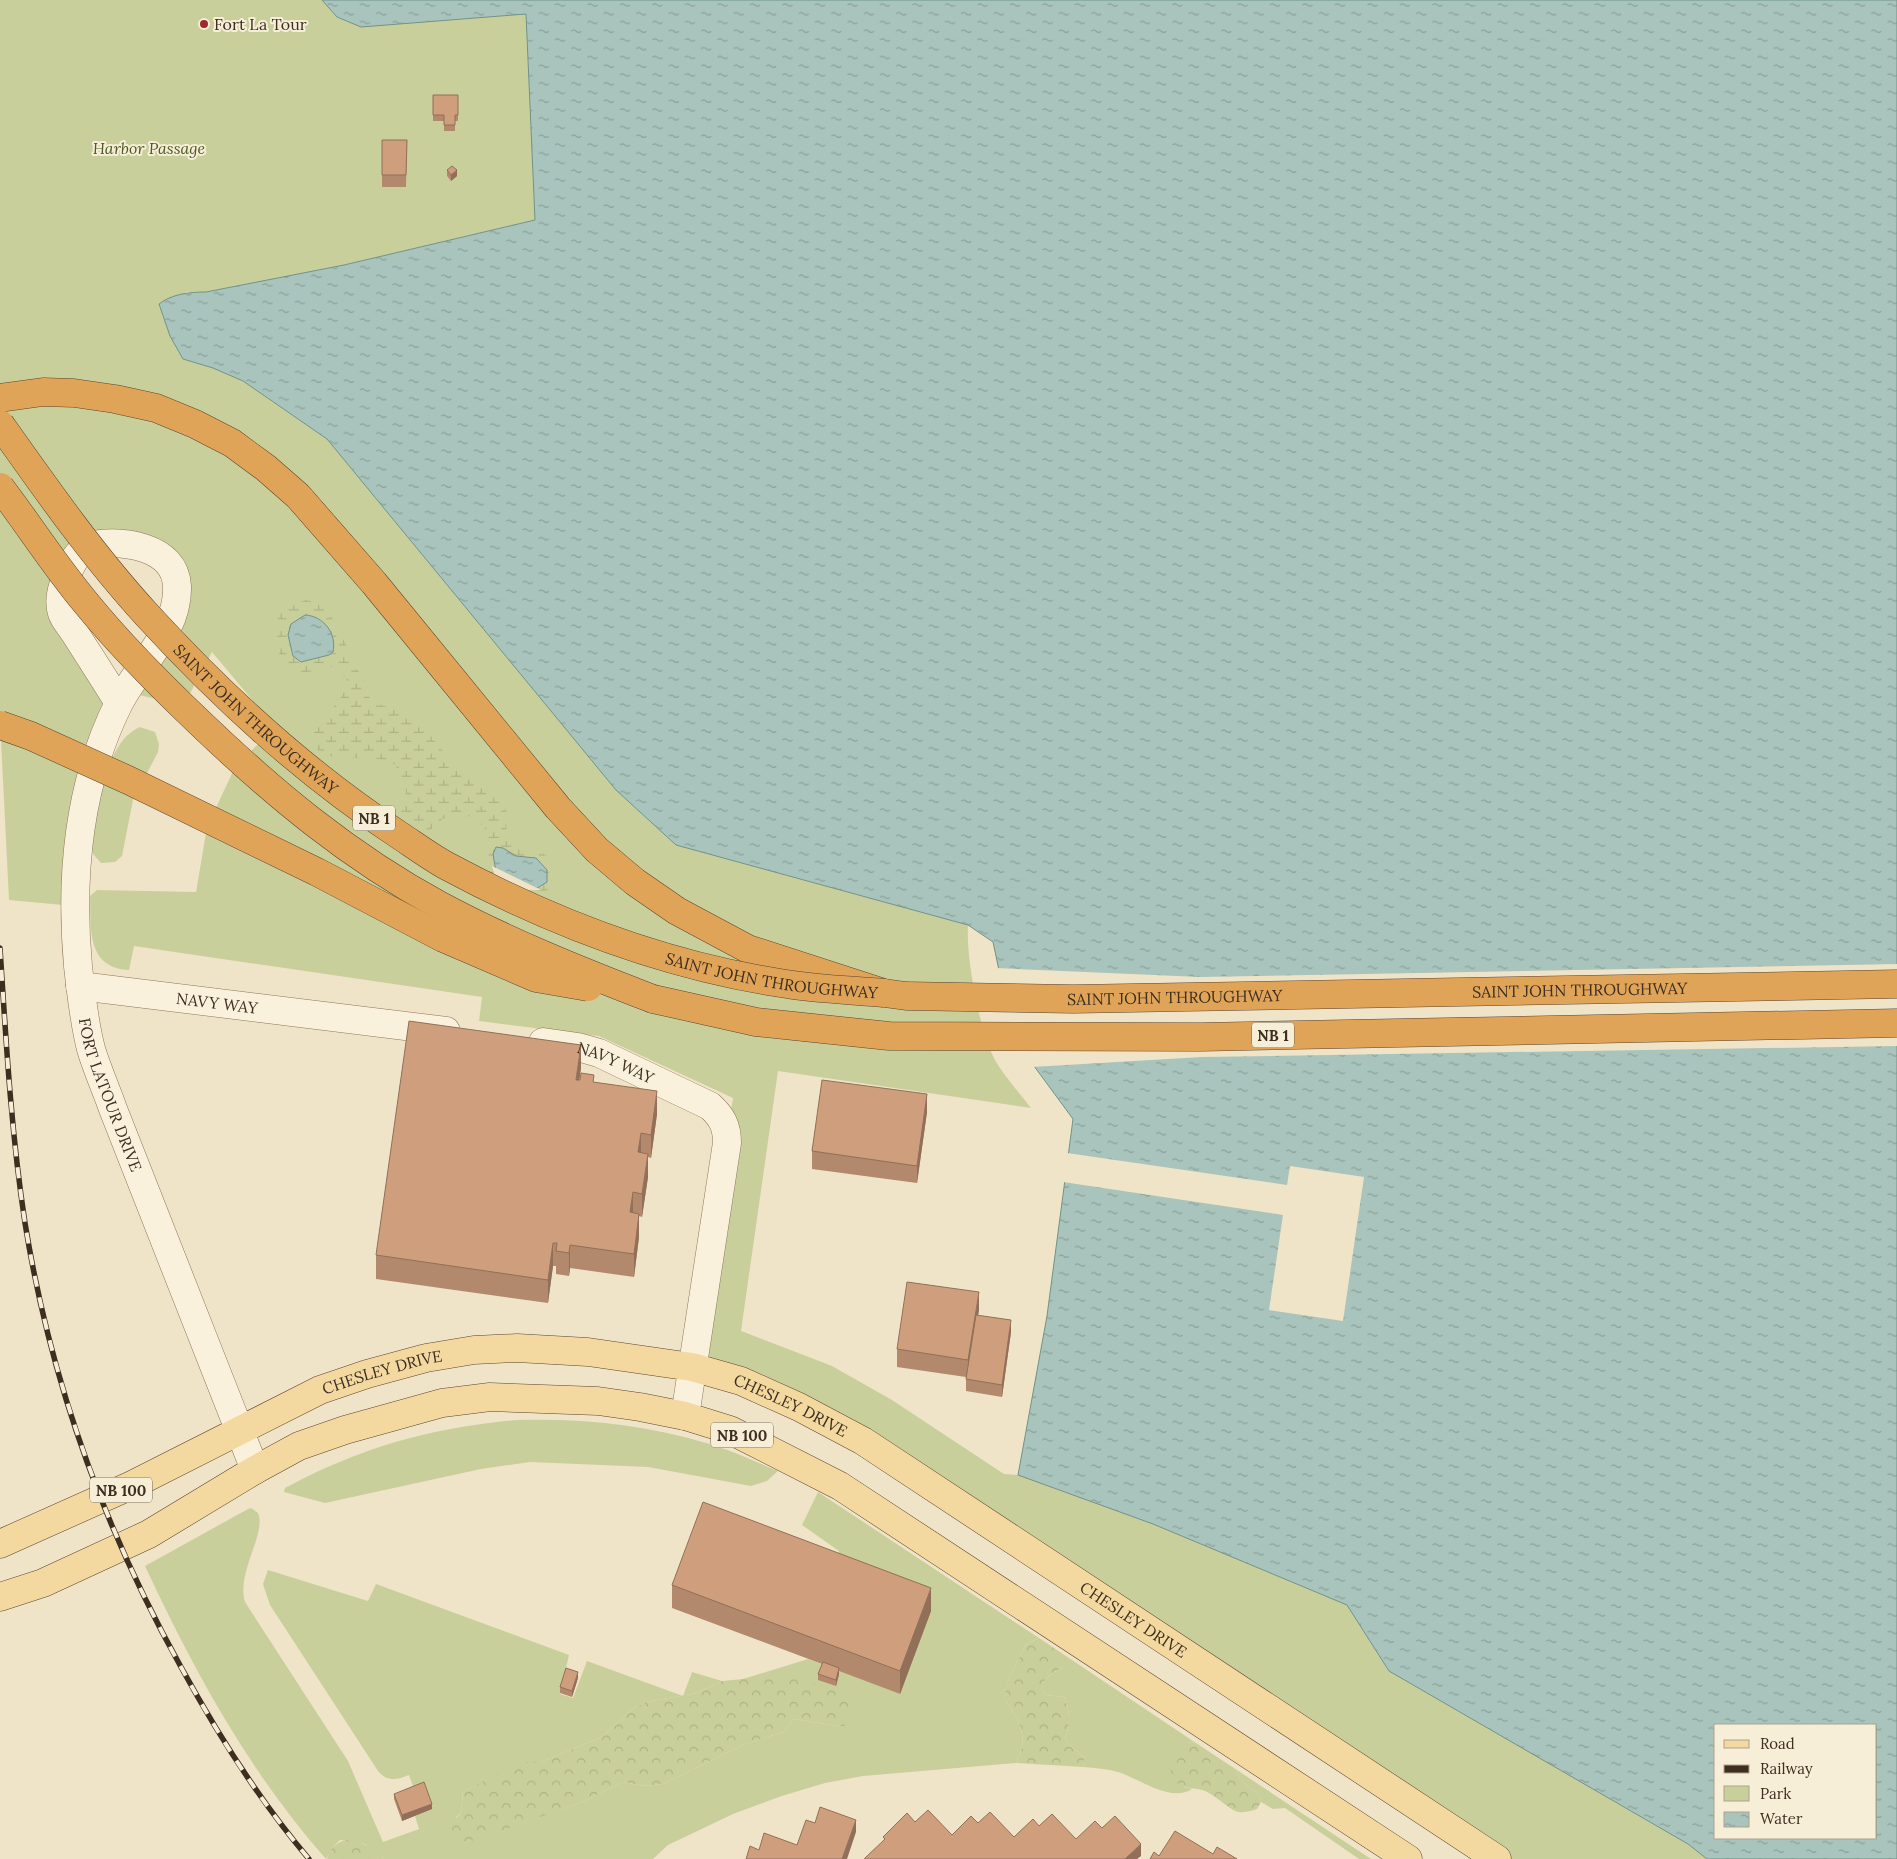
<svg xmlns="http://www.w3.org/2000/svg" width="1897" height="1859" viewBox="0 0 1897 1859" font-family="Lora,serif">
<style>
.green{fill:#c9cf9b}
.forest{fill:url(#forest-crowns)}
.wetland{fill:url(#wetland-marsh);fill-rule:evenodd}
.water{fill:url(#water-ripples);stroke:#6f938a;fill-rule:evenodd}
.pier{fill:#f0e4c8}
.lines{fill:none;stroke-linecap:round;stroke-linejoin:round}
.minor-casing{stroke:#8d765c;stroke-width:29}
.major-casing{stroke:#5b4430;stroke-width:29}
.highway-casing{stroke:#5b4430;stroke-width:29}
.minor{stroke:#faf1dc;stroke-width:28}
.major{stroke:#f3d9a0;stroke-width:28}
.highway{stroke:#e0a458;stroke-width:28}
.rail-casing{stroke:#3d2e20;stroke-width:5.5}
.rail{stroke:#f7eed8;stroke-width:4;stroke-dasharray:11;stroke-linecap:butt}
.highway-bridge-casing{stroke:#5b4430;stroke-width:29;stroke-linecap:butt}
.highway-bridge{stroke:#e0a458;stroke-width:28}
.wall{fill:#b2896c}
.shaded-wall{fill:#916f58}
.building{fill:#cf9f7d;stroke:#916f58}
.poi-dot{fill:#9e2a2b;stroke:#f7eed8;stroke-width:2}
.labels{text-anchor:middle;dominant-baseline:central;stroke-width:4;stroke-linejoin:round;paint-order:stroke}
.shield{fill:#f7eed8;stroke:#756857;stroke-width:1}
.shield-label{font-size:15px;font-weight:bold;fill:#3d2e20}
.poi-label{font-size:16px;fill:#3d2e20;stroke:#f7eed8;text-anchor:start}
.park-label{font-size:16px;font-style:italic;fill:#4d5a26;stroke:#f7eed8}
.street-label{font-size:16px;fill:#3d2e20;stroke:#f7eed8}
</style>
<defs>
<pattern id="forest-crowns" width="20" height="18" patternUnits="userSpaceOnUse" patternTransform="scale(1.25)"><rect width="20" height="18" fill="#c9cf9b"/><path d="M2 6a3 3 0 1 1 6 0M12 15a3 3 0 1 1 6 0" fill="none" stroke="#aeb285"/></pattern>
<pattern id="wetland-marsh" width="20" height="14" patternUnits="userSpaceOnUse" patternTransform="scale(1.25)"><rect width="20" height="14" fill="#c9cf9b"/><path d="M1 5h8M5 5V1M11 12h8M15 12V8" fill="none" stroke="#aeb285"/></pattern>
<pattern id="water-ripples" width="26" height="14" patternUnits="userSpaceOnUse" patternTransform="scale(1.25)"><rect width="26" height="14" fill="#a9c4bc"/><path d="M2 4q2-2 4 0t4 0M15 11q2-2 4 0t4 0" fill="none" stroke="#8ba098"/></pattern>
</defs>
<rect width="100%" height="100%" fill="#f0e4c8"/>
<g class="green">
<path d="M0,0H322L337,17L361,27L526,14L535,220L344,265L206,292H186L162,315L183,359L213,368L243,381L327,439L616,790L676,845L968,925C966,958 979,1028 994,1058C1003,1075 1019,1092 1031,1108L778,1071L741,1331L832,1366L892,1400L1004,1474L1018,1475L1153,1524L1347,1605L1389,1671L1688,1844L1707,1859H1497L863,1441L692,1367L733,1098L599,1036L479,1021L482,997L134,946L129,970C86,968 91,927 90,896L97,890L196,892L207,827L235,767L275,727L212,652L186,701L156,699L126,692L143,664L173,568L90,545L61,588L119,703L74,906L9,900L0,721Z"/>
<path d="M140,727L155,732L159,744L158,752L133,800L122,856L115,862L101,863L93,854L91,844C97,811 105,741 140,727Z"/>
<path d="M516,1420C581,1418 644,1424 706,1443C731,1450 754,1461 778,1471L767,1481L751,1486L648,1467L530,1462L481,1469L325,1503L284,1492L285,1488C362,1447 430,1428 516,1420Z"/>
<path d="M818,1492L1039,1638L1025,1645C1019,1663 1004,1679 1005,1699C1006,1703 1009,1705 1011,1709C1023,1727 1027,1743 1016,1763L863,1776L825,1783L782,1796L733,1814L668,1845L653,1859H383L365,1844L340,1840L334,1846L326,1859C249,1772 194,1671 145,1566L248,1509L251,1508L258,1513C267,1533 236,1573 245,1602L348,1761L383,1842L419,1829L415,1816L432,1809L415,1792L409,1775C397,1780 387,1782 378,1771L270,1605L263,1584L268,1570L368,1601L376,1584L569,1655L560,1694L573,1698L587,1661L683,1696L692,1672L722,1681L697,1693L646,1702L632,1709L602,1737L541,1762L519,1763L463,1792L461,1813L456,1817L464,1843L585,1801L622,1782L644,1786L663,1784L745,1744L783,1732L794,1719L844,1727L843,1691L775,1679H743L808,1659L900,1694L838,1556L839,1551L802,1525Z"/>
<path d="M1063,1654L1196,1743L1188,1742L1184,1787L1192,1789C1171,1803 1140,1779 1118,1772C1107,1769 1095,1768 1083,1767L1085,1758L1068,1744L1065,1738C1071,1725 1070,1710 1064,1697L1046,1695L1042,1691C1041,1677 1054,1674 1063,1666Z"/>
<path d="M1237,1770L1371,1859H1359L1285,1808L1273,1809L1261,1802L1260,1796C1250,1787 1240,1784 1237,1770Z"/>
</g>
<g class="forest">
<path d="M1039,1638L1063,1654V1666C1054,1674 1041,1677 1042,1691L1046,1695L1064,1697C1070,1710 1071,1725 1065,1738L1068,1744L1085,1758L1083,1767L1016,1763C1027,1743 1023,1727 1011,1709C1009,1705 1006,1703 1005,1699C1004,1679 1019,1663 1025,1645Z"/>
<path d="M743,1679H798L843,1691L849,1694C853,1706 850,1716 844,1727L794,1719L783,1732L745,1744L663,1784L644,1786L622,1782L585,1801L481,1838L464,1843L453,1841L450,1824L461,1813L463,1792L519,1762H541L602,1737L632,1709L646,1702L697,1693L722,1681Z"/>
<path d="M1188,1742L1196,1743L1237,1770C1240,1784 1250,1787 1260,1796L1261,1802L1257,1809C1251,1811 1244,1813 1238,1812C1230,1810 1215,1795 1205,1791C1195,1787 1183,1790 1175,1781C1168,1772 1170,1757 1174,1747Z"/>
<path d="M351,1839L373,1848L383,1859H327C331,1846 338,1841 351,1839Z"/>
</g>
<path class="wetland" d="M306,600C333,603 347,646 355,669C372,678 359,690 372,700C382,708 396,707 407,714C428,728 439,749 457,766C469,779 487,786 499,798C516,815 498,830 512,844C527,859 556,841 552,877C551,890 545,894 534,898C525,894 498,885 492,878C478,860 503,832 470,817C450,807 439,823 425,835C416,833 399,825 399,815C399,809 403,807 405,802C409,791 401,769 392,763C371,751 318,770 313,739C311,724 345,704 347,681L339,668C329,665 319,670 309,672C273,680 277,638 278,615L289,606ZM299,617L326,625L333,639L325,656L306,661L293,656C288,642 286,626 299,617ZM513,855L532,857L494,864Z"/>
<g class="water">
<path d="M322,0H1897V1859H1707L1688,1844L1389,1671L1347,1605L1153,1524L1018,1475L1047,1316L1073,1119L1034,1066L1004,994L993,942L968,925L676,845L616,790L327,439L243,381L213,368L183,359L170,336L159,304C172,294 189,292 206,292L344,265L535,220L526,14L361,27L337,17ZM1716,1725H1876V1838H1716Z"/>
<path d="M305,615C324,616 337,634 333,652L329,655L301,662L293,656L288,635L291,624Z"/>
<path d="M496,847L503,848L516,856L536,858L547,870V882L536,889L496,872L493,854Z"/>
</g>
<g class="pier">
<path d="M492,866L541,890H523L500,878L494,874Z"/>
<path d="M1897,964V1046L1202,1057L1032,1067L1001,994L996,968L1200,977Z"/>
<path d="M1067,1153L1287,1185L1290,1166L1364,1177L1343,1321L1269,1310L1283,1215L1063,1182Z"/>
</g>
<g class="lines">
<defs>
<g id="minor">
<path id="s1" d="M119,703C105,680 90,657 76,635C72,628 64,620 62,613C57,598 64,582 70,568C73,560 82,547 92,545C123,540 175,546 177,586C179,632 137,666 118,705C78,786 70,877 78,966C81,993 84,1022 91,1049C97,1069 106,1089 113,1109L255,1470"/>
<path id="s2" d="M80,986L446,1031"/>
<path id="s3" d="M543,1042L578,1047L599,1053L710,1106C722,1117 727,1126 727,1143L685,1416"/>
</g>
<g id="major">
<path id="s4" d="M0,1544L132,1485L320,1390L367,1374L426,1358L474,1350L517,1348L588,1352L692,1367L741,1381L799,1407L863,1441L1497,1859"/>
<path d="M0,1597L43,1583L149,1534L255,1470L299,1446L345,1430L442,1403L490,1397L598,1401L640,1407L685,1416L730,1430L840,1486L1408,1859"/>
</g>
<g id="highway">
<path id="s5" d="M0,398L43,392L74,393L115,399L156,408L195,424L232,443L266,468L298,496L374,583L558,808L597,850L635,882L677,911L748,949L884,993L906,996L1073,999L1897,984"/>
<path d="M653,999L756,1022L889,1036L1201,1037L1897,1023"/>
</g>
</defs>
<use href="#minor" class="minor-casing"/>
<use href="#major" class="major-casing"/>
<use href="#highway" class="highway-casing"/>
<use href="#minor" class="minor"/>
<use href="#major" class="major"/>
<use href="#highway" class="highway"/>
<defs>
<path id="rail" d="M0,948C6,1040 11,1132 25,1223C50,1378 104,1529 181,1667C218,1735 259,1800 309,1859"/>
</defs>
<use href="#rail" class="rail-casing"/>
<use href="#rail" class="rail"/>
<defs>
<g id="highway-bridge">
<path id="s6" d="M0,424C46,489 93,556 147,615C222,697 306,774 399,835C414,845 429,856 445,865C549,921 663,965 780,983C814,989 849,990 884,993"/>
<path d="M0,487C29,525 55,566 86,603C120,645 160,685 200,723C273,793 350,857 439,905C508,942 580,971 653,999"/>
<path d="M0,725L31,736L128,780L317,872L443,938L536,978L588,987"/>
</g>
</defs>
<use href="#highway-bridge" class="highway-bridge-casing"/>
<use href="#highway-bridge" class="highway-bridge"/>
</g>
<g class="wall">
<path d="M433,95H458V121H455V131H444V121H433Z"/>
<path d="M382,140H407L406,187H382Z"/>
<path d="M447,170L457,176L451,181L447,176Z"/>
<path d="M581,1068L579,1080L594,1082L657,1114L651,1158L648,1157V1177L642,1217L639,1216V1237L634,1277L570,1268L569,1276L556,1274V1266H553L548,1303L376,1279V1255Z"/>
<path d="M927,1112L917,1183L812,1169V1151Z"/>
<path d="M979,1310L978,1315L1011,1332L1002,1397L966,1391V1377L897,1367V1349Z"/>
<path d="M672,1585L931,1611L900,1694L839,1671V1674L836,1686L818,1680V1674L822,1664L672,1608Z"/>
<path d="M578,1678L572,1697L560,1693V1687Z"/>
<path d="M394,1794L432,1809L402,1821L394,1799Z"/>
</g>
<g class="shaded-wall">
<path d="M457,170V176L451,181V175Z"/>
<path d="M581,1045V1068L576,1103V1080Z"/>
<path d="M657,1091V1114L651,1158V1135Z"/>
<path d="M927,1094V1112L917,1183V1166Z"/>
<path d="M641,1133V1156L638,1152Z"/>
<path d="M648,1154V1177L642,1217V1194Z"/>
<path d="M633,1192V1215L630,1212Z"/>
<path d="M639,1214V1237L634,1277V1254Z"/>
<path d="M553,1243V1266L548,1303V1280Z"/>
<path d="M570,1245V1268L569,1276V1253Z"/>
<path d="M979,1292V1310L968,1377V1360Z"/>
<path d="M1011,1320V1332L1002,1397V1385Z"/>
<path d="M931,1588V1611L900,1694V1671Z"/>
<path d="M839,1668V1674L836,1686V1680Z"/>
<path d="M578,1672V1678L572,1697V1691Z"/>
<path d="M432,1804V1809L402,1821V1815Z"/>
<path d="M856,1820V1832L847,1859H842Z"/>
<path d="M1141,1844V1856L1137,1859H1125Z"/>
</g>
<g class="building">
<path d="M433,95H458V115H455V125H444V115H433Z"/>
<path d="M382,140H407L406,175H382Z"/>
<path d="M452,166L457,170L451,175L447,170Z"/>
<path d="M409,1021L581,1045L576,1080H580L581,1073L594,1075L593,1082L657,1091L651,1135L641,1133L638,1152L648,1154L642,1194L633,1192L630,1212L639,1214L634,1254L570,1245L569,1253L556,1251L557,1243H553L548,1280L376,1255Z"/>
<path d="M822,1080L927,1094L917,1166L812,1151Z"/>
<path d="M907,1282L979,1292L968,1360L897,1349Z"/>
<path d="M976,1315L1011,1320L1002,1385L966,1379Z"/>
<path d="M703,1502L931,1588L900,1671L672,1585Z"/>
<path d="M823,1662L839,1668L836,1680L818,1674Z"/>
<path d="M566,1668L578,1672L572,1691L560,1687Z"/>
<path d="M424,1782L432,1804L402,1815L394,1794Z"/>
<path d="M820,1807L856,1820L842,1859H746L750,1846L759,1850L764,1833L797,1845L806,1820L815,1823Z"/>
<path d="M928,1810L952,1835L971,1816L978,1823L990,1812L1014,1837L1033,1819L1039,1826L1052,1814L1076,1839L1095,1821L1102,1828L1115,1816L1141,1844L1125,1859H864L885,1839L883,1837L907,1813L915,1822Z"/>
<path d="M1175,1831L1213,1854L1217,1847L1237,1859H1150L1154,1852L1159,1856Z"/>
</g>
<circle class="poi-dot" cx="204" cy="24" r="5"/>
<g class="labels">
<g class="shield">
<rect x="353" y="805.5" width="42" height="25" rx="4"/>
<rect x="1252" y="1022.5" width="42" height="25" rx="4"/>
<rect x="711" y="1422.5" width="62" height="25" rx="4"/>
<rect x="90" y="1477.5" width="62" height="25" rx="4"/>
</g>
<g class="shield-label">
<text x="374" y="818">NB 1</text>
<text x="1273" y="1035">NB 1</text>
<text x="742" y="1435">NB 100</text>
<text x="121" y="1490">NB 100</text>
</g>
<g class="poi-label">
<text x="214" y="24">Fort La Tour</text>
</g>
<g class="park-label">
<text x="149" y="148">Harbor Passage</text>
</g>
<g class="street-label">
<text stroke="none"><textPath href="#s6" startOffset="392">SAINT JOHN THROUGHWAY</textPath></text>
<text stroke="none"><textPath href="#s6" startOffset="979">SAINT JOHN THROUGHWAY</textPath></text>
<text stroke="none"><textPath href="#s5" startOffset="1810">SAINT JOHN THROUGHWAY</textPath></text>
<text stroke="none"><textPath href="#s5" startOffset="1405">SAINT JOHN THROUGHWAY</textPath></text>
<text stroke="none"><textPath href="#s2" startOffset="138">NAVY WAY</textPath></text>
<text stroke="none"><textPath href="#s3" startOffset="76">NAVY WAY</textPath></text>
<text stroke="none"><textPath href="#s1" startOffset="828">FORT LATOUR DRIVE</textPath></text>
<text stroke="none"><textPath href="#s4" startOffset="420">CHESLEY DRIVE</textPath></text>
<text stroke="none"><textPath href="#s4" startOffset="840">CHESLEY DRIVE</textPath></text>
<text stroke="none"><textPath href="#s4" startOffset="1245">CHESLEY DRIVE</textPath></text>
</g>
</g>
<rect x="1714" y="1724" width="162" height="115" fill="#f7eed8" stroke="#ada18e"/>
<rect x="1724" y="1740" width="25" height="8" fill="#f3d9a0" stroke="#ada18e"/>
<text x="1760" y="1749" font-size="15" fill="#3d2e20">Road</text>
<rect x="1724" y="1765" width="25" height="8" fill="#3d2e20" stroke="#ada18e"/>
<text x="1760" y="1774" font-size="15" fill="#3d2e20">Railway</text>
<rect x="1724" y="1786" width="25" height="15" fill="#c9cf9b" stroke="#ada18e"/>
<text x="1760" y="1799" font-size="15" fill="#3d2e20">Park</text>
<rect x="1724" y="1812" width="25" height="15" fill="url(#water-ripples)" stroke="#ada18e"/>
<text x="1760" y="1824" font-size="15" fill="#3d2e20">Water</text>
</svg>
